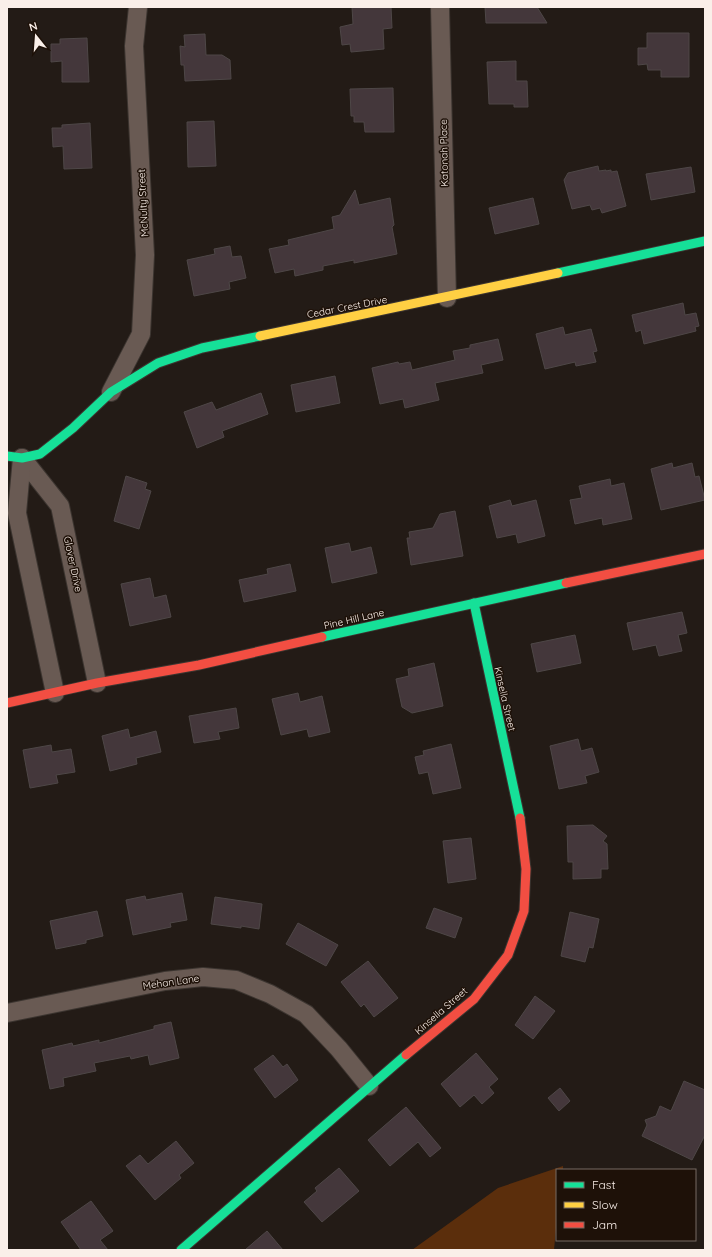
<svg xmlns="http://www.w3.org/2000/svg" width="712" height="1257" viewBox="0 0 712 1257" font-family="Quicksand,sans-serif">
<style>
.forest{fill:#5b2e0c}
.building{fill:#44373b;stroke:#4e4747}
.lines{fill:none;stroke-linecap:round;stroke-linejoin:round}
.street-casing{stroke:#3c3530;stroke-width:20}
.fast-casing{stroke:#3c3530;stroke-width:11}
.slow-casing{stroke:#3c3530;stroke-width:11}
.jam-casing{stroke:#3c3530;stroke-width:11}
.street{stroke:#695a53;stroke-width:18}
.fast{stroke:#16e098;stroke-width:9}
.slow{stroke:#ffcf43;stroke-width:9}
.jam{stroke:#f24e42;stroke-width:9}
.labels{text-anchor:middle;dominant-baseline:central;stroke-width:3;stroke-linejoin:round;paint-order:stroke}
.street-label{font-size:10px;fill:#faefe9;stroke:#1e1108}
</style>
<rect width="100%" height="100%" fill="#231b16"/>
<path class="forest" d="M563,1166V1170H557V1217L554,1250H412L498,1188Z"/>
<g class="building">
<path d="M352,7H391L392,28L383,29L384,49L351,52L350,44L342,45L340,27L353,24Z"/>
<path d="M485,7H537L547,23H486Z"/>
<path d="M647,33H689V77H661V70H648L647,64L638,65V48H647Z"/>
<path d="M205,34L206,55H222L230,60L231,79L185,81L184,65H181L180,46L185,47L184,35Z"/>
<path d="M87,38L89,82H62V61L51,62V44H60V39Z"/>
<path d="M516,61V81H527L528,107H514V104H489L487,62Z"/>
<path d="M393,88L394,132H365L364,122H354V116H351L350,89Z"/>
<path d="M214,121L216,166L188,167L187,122Z"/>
<path d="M90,123L92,168L64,169L63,146L53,147L52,128H62V125Z"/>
<path d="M598,166L599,171L606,170V171L611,170V172L617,171L626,206L602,213L600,208L592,210L590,205L572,209L564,180L568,173Z"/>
<path d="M691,167L695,192L651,200L646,174Z"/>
<path d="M355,190L359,205L390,198L394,225L392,227L397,254L354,263V260L323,266V270L295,276L294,269L275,273L269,249L289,245L288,240L334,229L332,217L340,215Z"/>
<path d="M533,198L539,224L495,234L489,208Z"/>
<path d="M230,246L232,257L241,256L246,278L229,282L230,289L194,296L187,260L215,254L214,249Z"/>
<path d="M683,303L685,315L696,313L699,326L695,327L696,331L644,344L641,330L636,332L632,315Z"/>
<path d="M563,327L565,335L591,329L597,351L593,352L596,362L576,366L575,362L545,369L536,334Z"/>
<path d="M498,339L503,360L481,365L483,373L435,383L439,400L405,408L403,399L380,404L372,368L398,362L399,364L410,362L412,370L455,360L453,351L470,348V345Z"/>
<path d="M335,376L340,403L296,412L291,385Z"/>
<path d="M261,393L268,414L222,431L224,437L197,448L184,412L212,402L216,410Z"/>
<path d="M672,463L673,468L692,463L695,477L699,476L705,500L661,510L651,469Z"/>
<path d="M126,476L147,483L145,489L151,491L139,529L114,521Z"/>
<path d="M610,479L611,486L624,483L632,519L603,525L602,518L575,524L570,500L582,498L579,486Z"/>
<path d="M510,500L512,506L536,500L545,536L518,543L516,534L497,538L489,506Z"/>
<path d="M455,511L463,556L411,565L407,538H410L409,532L433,528L440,514Z"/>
<path d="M349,543L351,552L371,547L377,573L332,583L325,548Z"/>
<path d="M290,564L296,591L244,602L239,580L268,574L267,569Z"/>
<path d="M150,578L154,598L166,595L171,617L130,626L121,584Z"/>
<path d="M682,612L687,633L678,635L682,651L659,656L656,645L633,650L627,623Z"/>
<path d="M575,635L581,663L537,672L531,644Z"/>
<path d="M434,663L443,706L412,713L402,707L396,679L409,676L408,669Z"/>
<path d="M298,693L300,702L322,696L330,732L309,737L307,729L281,735L272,699Z"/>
<path d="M236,708L239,728L218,732L220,739L194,743L189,716Z"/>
<path d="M128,729L130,738L156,731L161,752L136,758L137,764L110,771L102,736Z"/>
<path d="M578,739L581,751L592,748L599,772L585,776L587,783L559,789L550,746Z"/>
<path d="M451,744L461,788L433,794L428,772L419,774L415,757L424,755L423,751Z"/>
<path d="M51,745L52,752L71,749L75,772L56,775L58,783L30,788L23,750Z"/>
<path d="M593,825L607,836L603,841L607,844L608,869H601V878L573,879V862H568L567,826Z"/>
<path d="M471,838L476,879L448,883L443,841Z"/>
<path d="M182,893L187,920L170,923L171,927L133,935L126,900L145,896L146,900Z"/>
<path d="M215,897L262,904L259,929L241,926V928L211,924Z"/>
<path d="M434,908L462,918L455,938L426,928Z"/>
<path d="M97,911L103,936L86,940V943L56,949L50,921Z"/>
<path d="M570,912L599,919L593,948L589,947L585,962L561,956Z"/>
<path d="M298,923L338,945L326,966L286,944Z"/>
<path d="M368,961L398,998L374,1017L364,1004L361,1007L341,982Z"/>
<path d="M535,996L555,1011L533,1039L515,1025Z"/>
<path d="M171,1022L179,1058L150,1065L148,1055L131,1059L130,1056L94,1063L96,1071L63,1078L64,1086L50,1089L42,1050L72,1043L73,1046L99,1040V1043L154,1029V1026Z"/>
<path d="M476,1053L498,1079L489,1087L494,1093L482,1104L474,1095L460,1107L441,1084Z"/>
<path d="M273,1055L283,1067L287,1064L298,1080L275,1098L254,1069Z"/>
<path d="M684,1081L705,1090V1135L692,1160L642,1136L647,1125L645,1120L656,1116L660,1106L671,1111Z"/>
<path d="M560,1088L570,1101L559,1111L548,1098Z"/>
<path d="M406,1107L441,1148L430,1157L418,1142L390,1166L368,1140Z"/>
<path d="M176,1141L194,1163L179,1175L181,1178L155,1200L126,1166L140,1155L148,1164Z"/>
<path d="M339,1168L359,1191L322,1222L304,1202L317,1191L315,1188Z"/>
<path d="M91,1201L113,1231L100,1240L108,1250H81L61,1222Z"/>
<path d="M267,1231L283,1250H245Z"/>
</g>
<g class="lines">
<defs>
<g id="street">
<path d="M440,7L447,298"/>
<path d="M111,392L141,334L145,255L134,46L138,7"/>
<path d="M22,458L60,506L97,683"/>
<path d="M22,458L17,513L55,693"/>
<path d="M7,1013L165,981L203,977L236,980L270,994L306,1014L339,1049L369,1086"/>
</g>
<g id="fast">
<path d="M558,273L705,241"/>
<path d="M7,456L22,458L40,454L73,428L111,392L158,363L202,348L260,336"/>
<path d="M474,603L520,818"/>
<path d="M322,637L566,583"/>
<path d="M181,1250L406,1055"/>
</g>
<path id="slow" d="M260,336L558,273"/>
<g id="jam">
<path d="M566,583L705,554"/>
<path d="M7,703L97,683L199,665L322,637"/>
<path d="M406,1055L474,999L508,955L524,911L526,869L520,818"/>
</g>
</defs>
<use href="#street" class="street-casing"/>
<use href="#fast" class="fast-casing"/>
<use href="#slow" class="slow-casing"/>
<use href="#jam" class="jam-casing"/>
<use href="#street" class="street"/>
<use href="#fast" class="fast"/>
<use href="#slow" class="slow"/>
<use href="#jam" class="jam"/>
</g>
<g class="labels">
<g class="street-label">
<text transform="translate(444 153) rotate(-91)">Katonah Place</text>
<text transform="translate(143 203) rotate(-93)">McNulty Street</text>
<text transform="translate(347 307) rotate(-11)">Cedar Crest Drive</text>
<text transform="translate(73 564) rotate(78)">Glover Drive</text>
<text transform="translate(354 619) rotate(-13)">Pine Hill Lane</text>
<text transform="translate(505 699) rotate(77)">Kinsella Street</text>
<text transform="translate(171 982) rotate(-8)">Mehan Lane</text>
<text transform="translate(441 1011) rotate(-41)">Kinsella Street</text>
</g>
</g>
<rect width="712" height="1257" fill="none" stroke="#faefe9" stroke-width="16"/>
<rect x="556" y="1169" width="140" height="72" fill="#1e1108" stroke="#766a62"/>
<rect x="564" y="1182" width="20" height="6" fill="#16e098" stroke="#766a62"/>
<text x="592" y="1189" font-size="12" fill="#faefe9">Fast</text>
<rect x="564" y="1202" width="20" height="6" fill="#ffcf43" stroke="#766a62"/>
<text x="592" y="1209" font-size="12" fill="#faefe9">Slow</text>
<rect x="564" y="1222" width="20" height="6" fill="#f24e42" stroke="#766a62"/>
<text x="592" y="1229" font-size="12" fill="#faefe9">Jam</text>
<g transform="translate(36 36) rotate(343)" stroke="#1e1108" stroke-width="3" paint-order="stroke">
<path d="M0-3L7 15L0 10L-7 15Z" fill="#faefe9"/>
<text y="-6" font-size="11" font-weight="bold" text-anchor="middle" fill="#faefe9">N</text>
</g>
</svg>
